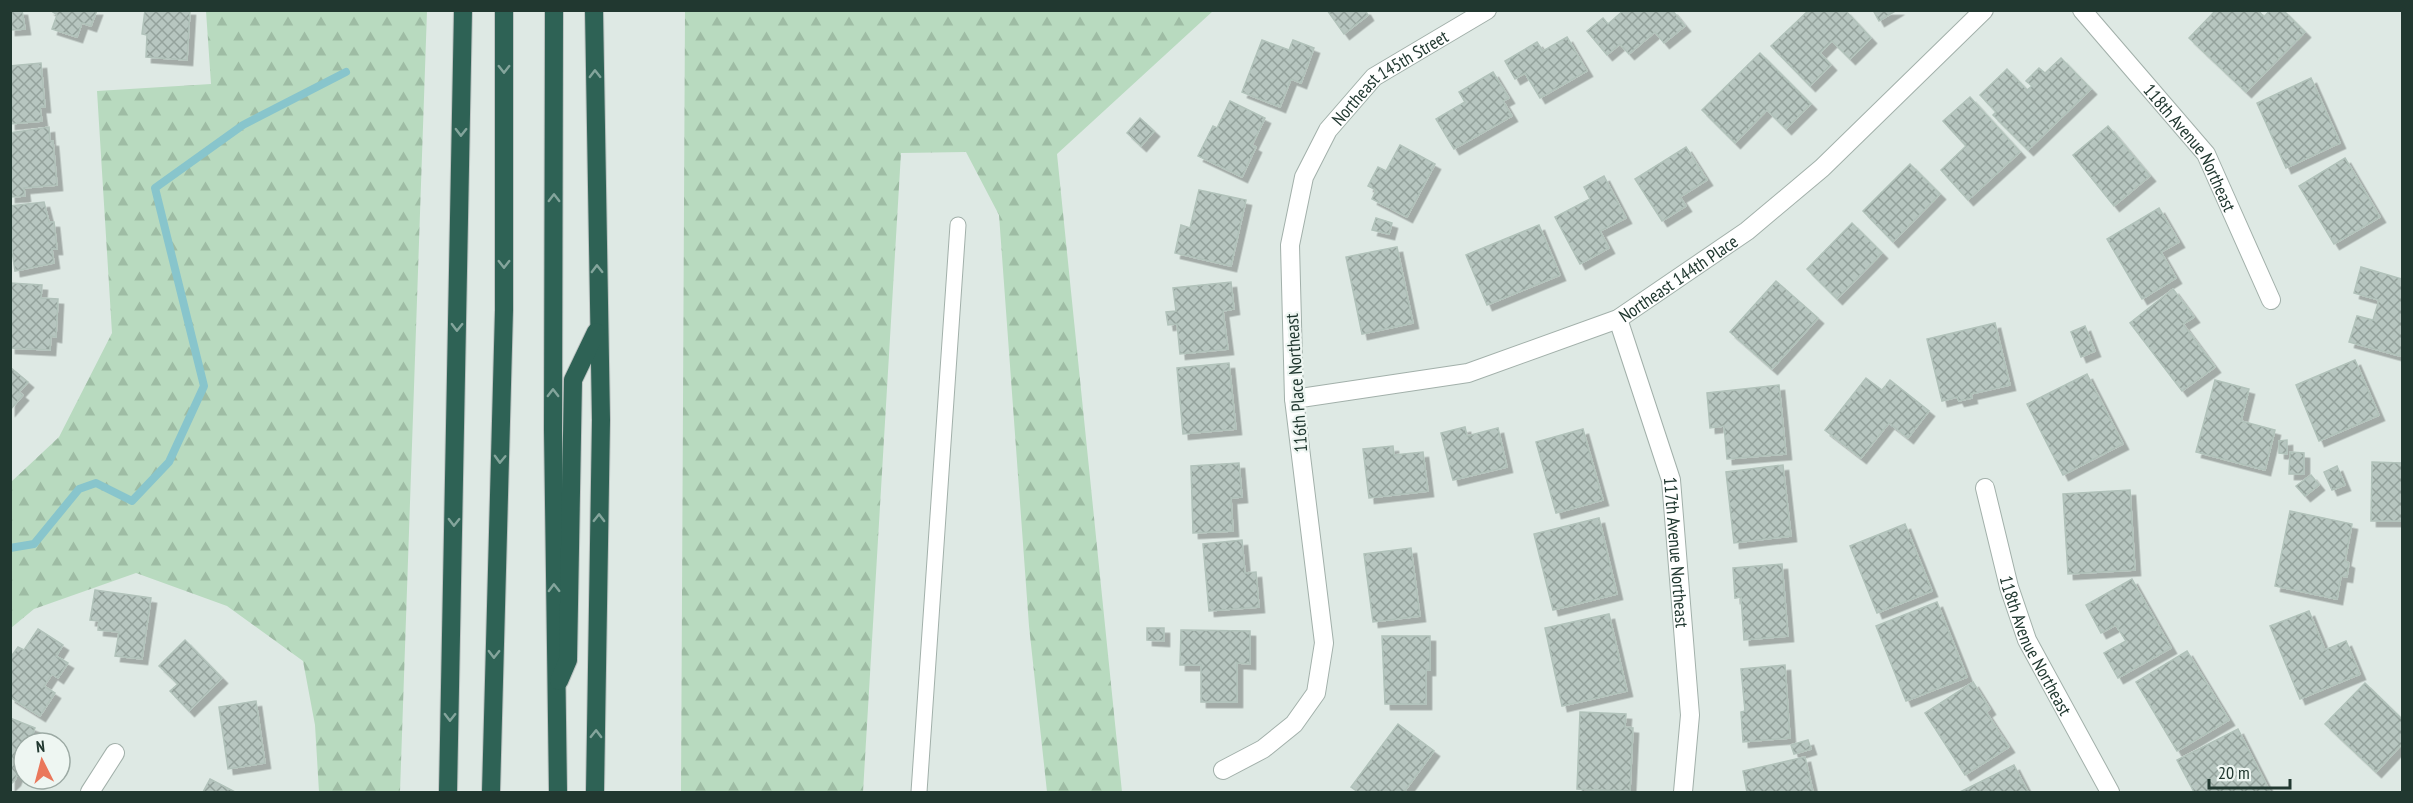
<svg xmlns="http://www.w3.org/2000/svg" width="2413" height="803" viewBox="0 0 2413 803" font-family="'PT Sans Narrow',sans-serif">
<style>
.forest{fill:url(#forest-firs)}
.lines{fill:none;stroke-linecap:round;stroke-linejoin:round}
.stream{stroke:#88c5cc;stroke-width:8}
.building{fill:url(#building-cross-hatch);stroke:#b1c2ba;stroke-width:1.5;filter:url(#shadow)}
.lane-casing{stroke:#a2b0aa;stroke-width:17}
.street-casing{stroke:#a2b0aa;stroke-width:20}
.highway-casing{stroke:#bcc3c1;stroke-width:20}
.lane{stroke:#fff;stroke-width:15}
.street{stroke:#fff;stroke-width:18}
.highway{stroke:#2e6255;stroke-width:18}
.oneway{stroke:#84a59c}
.labels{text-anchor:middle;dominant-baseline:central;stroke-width:4.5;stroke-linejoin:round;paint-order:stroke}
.street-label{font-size:18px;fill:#213830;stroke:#eef6f2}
</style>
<defs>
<pattern id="forest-firs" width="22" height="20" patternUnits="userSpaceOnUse" patternTransform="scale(1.5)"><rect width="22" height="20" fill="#b8dabf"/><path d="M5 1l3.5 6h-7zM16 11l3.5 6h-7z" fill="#9ebca4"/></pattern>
<pattern id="building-cross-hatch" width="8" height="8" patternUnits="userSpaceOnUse" patternTransform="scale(1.5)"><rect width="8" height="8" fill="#b7c6c0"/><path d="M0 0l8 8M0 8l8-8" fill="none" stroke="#94a29c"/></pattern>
<filter id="shadow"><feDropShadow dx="5.5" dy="5.5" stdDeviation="0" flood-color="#0004"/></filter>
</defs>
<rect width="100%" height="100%" fill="#dee9e4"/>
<g class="forest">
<path d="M206,11H427L400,792H319L315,725L303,661L227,606L136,573L34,609L11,628V482L59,437L112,333L97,91L211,84Z"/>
<path d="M685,11H1213L1057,154L1122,792H1047L1029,626L999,215L966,152L901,153L863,792H681Z"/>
</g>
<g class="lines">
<path class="stream" d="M10,548L34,544L79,489L96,483L132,501L169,462L204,386L155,188L243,125L346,72"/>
</g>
<g class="building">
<path d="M10,10H22L25,29L10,30Z"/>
<path d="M50,10H97L91,26L82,23L77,37L52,29L57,15Z"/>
<path d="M145,10H190L187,60L146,57L147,35L142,34Z"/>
<path d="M1327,10H1365L1368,15L1344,34Z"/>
<path d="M1624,10H1672L1685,26L1664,43L1655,32L1629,54L1620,44L1607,55L1587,31L1603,18L1608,24Z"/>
<path d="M1809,10H1845L1871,38L1850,59L1832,41L1820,53L1831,65L1810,86L1771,46Z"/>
<path d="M1873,10H1897L1879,21Z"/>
<path d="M2216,10H2258L2264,17L2270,10H2283L2305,32L2246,92L2189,38Z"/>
<path d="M1567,37L1587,71L1540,98L1525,73L1515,79L1505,61L1537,42L1543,51Z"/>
<path d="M1262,40L1289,50L1293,40L1314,48L1301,83L1291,79L1280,107L1242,92Z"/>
<path d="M1760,53L1811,104L1786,129L1767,110L1735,143L1702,110Z"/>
<path d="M2061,58L2091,89L2028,150L1993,115L1996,112L1980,95L2007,69L2027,90L2032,86L2026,81L2039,68L2045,73Z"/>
<path d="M41,63L45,107H40L42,121L10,124V66Z"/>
<path d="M1493,72L1509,98L1503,101L1512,116L1454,149L1436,119L1465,102L1459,92Z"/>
<path d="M2311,78L2340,143L2286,168L2257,103Z"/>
<path d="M1970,97L2020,152L1968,200L1941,170L1966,146L1943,121Z"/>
<path d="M1230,101L1265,118L1252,145L1256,147L1242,177L1198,156L1213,126L1217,128Z"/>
<path d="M1140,118L1154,131L1141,146L1127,133Z"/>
<path d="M2108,126L2150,176L2114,206L2073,155Z"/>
<path d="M49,127L50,141H53L57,185L24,188L25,196L10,197V133Z"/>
<path d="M1400,145L1435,164L1407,217L1372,199L1376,190L1368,186L1378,167L1386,171Z"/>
<path d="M1686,147L1707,180L1680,197L1686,206L1662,221L1635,179Z"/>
<path d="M2345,158L2380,217L2334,244L2299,186Z"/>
<path d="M1910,164L1940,194L1893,242L1863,211Z"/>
<path d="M1604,176L1626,218L1600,231L1609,248L1580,264L1555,217L1590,199L1584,187Z"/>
<path d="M1199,190L1246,200L1231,266L1175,253L1181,225L1190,228Z"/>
<path d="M44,202L49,222H54L57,249H52L54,263L15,271L10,237V206Z"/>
<path d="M2159,208L2179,242L2161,252L2176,278L2142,299L2107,239Z"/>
<path d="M1376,218L1392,223L1389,234L1372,230Z"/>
<path d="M1852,223L1882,253L1837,299L1807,269Z"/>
<path d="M1539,225L1560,275L1487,305L1466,255Z"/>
<path d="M1397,247L1413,323L1362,334L1346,257Z"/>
<path d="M2361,267L2402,279V346L2400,356L2349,342L2357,316L2373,320L2379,300L2354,293Z"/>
<path d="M1776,281L1818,318L1772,369L1730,332Z"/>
<path d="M1231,282L1234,309L1223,311L1228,349L1180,354L1177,324L1168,325L1166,312L1176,311L1173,288Z"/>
<path d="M10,283L42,285L41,298L58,299L56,337L51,336L50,350L10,348Z"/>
<path d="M2173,289L2194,317L2183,324L2215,367L2182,391L2130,323Z"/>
<path d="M1995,323L2010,385L1971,394L1972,398L1959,401L1957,397L1942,401L1927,339Z"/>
<path d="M2085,326L2095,351L2081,357L2071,332Z"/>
<path d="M2355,360L2379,415L2319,441L2296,385Z"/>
<path d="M1229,363L1236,429L1183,434L1177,368Z"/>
<path d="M10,367L28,382L19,392L23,395L10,410Z"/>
<path d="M2087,374L2123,444L2063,475L2027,404Z"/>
<path d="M1866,378L1882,390L1890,380L1929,411L1908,438L1889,423L1861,458L1825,430Z"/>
<path d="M2215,380L2249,389L2241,421L2275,430L2265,470L2196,452Z"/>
<path d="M1779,385L1786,454L1727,459L1724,426L1710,428L1707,393Z"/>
<path d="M1465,427L1467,436L1498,428L1507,467L1453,480L1441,433Z"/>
<path d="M1583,429L1603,500L1556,513L1536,442Z"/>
<path d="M2287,440V454L2279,453V441Z"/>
<path d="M1393,446L1394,455L1423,452L1428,491L1369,498L1363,449Z"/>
<path d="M2290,452L2304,453V474H2289Z"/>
<path d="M2372,462L2402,463V521H2371Z"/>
<path d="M1239,463L1242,497L1231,498L1233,531L1193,533L1191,466Z"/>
<path d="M1783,465L1791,536L1734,543L1726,472Z"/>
<path d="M2337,466L2345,485L2332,490L2324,472Z"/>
<path d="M2311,475L2319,485L2305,496L2296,486Z"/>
<path d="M2130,490L2135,570L2068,574L2063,494Z"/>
<path d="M2290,511L2352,524L2345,561L2349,563L2347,577L2341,576L2337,599L2275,586Z"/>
<path d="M1599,518L1617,594L1553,610L1534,534Z"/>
<path d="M1905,524L1932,591L1877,613L1850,546Z"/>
<path d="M1242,540L1245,573L1256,572L1259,607L1209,611L1203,544Z"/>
<path d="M1411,548L1420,616L1373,622L1364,554Z"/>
<path d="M1782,564L1788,636L1744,640L1741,597L1735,598L1733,568Z"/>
<path d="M2132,579L2171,648L2118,678L2104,653L2126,641L2116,625L2101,633L2086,605Z"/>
<path d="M95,590L151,598L142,659L115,656L119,632L98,630L99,621L90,620Z"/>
<path d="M1937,602L1967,677L1906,701L1876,626Z"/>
<path d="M2309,611L2325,650L2346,641L2360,674L2300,699L2270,626Z"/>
<path d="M1609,614L1627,691L1562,706L1545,628Z"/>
<path d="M1147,628H1164V641L1147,640Z"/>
<path d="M38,629L63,645L56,656L68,663L58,678L52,674L44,686L55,693L40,716L10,697V658L18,647L24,650Z"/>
<path d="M1181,630L1250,631V664L1237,663V702H1201V665H1180Z"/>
<path d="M1382,636H1430V670H1426V704H1385Z"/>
<path d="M185,640L222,678L189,711L170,691L178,684L159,666Z"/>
<path d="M2187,651L2229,720L2177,751L2136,682Z"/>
<path d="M1785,665L1790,738L1743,742L1741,712L1745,711L1741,669Z"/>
<path d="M1973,682L1990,709L1986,712L2009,747L1965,775L1925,713Z"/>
<path d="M2365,683L2402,719V744L2376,772L2325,724Z"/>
<path d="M256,701L265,763L228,769L219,707Z"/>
<path d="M1580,712L1626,714L1625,727L1633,728L1630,791L1577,789Z"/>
<path d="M10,718L35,728L29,743H24V757L15,780L10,785Z"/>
<path d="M1398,724L1434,751L1404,792H1358L1351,787Z"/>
<path d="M2238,729L2270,792H2194L2177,760Z"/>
<path d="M1808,740L1811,749L1794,754L1791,745Z"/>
<path d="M1805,757L1813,792H1747L1743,771Z"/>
<path d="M2014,765L2028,792H1960Z"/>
<path d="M210,779L235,792H203Z"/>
</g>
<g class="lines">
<defs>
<path id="lane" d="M919,792L958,225"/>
<g id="street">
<path id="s1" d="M2082,10L2206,154L2271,300"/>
<path id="s2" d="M1618,319L1671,480L1690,715L1683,792"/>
<path id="s3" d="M1294,399L1468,373L1618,319L1747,231L1822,168L1984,10"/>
<path id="s4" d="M1985,488L2009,587L2027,640L2110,792"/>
<path id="s5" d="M1223,770L1263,749L1294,724L1316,693L1324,643L1294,399L1290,245L1304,177L1328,130L1374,77L1487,10"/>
<path d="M90,792L115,753"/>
</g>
<g id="highway">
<path d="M554,10L553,430L558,792"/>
<path d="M594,10L601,420L595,792"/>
<path d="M559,681L568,660L573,380L596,332"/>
<path d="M448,792L463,10"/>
<path d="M491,792L504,310V10"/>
</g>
</defs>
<use href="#lane" class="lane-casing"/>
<use href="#street" class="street-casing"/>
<use href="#highway" class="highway-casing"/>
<use href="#lane" class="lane"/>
<use href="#street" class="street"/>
<use href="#highway" class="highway"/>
</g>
<defs><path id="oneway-chevron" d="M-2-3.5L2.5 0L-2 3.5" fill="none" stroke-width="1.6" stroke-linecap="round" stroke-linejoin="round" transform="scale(1.5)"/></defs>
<g class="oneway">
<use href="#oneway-chevron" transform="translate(504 69) rotate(90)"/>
<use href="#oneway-chevron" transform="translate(595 74) rotate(-91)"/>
<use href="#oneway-chevron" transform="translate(461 132) rotate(91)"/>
<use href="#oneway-chevron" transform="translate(554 198) rotate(-90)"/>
<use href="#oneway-chevron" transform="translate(504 264) rotate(90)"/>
<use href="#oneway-chevron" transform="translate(597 269) rotate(-91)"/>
<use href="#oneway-chevron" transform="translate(457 327) rotate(91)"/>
<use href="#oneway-chevron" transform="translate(553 393) rotate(-90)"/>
<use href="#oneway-chevron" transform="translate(500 459) rotate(92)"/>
<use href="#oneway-chevron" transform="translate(599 518) rotate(-89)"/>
<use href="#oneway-chevron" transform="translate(454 522) rotate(91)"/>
<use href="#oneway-chevron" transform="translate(554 588) rotate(-91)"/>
<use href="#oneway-chevron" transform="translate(494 654) rotate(91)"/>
<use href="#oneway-chevron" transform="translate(450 717) rotate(91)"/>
<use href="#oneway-chevron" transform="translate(596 734) rotate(-89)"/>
</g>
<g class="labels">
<g class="street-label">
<text stroke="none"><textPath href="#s5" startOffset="778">Northeast 145th Street</textPath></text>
<text stroke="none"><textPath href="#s1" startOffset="176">118th Avenue Northeast</textPath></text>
<text stroke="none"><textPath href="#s3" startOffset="408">Northeast 144th Place</textPath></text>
<text transform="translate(1296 383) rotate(-94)">116th Place Northeast</text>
<text stroke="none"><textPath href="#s2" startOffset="242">117th Avenue Northeast</textPath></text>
<text stroke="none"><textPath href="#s4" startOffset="166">118th Avenue Northeast</textPath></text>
</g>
</g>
<rect width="2413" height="803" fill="none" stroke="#213830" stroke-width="24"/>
<g transform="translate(42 761) rotate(354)"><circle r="28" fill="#eef6f2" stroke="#9caaa4" stroke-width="1.5"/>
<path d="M0-4.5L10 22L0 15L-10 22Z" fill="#ea775b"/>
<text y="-9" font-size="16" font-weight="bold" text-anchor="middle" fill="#213830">N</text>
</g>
<path d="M2209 779v9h81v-9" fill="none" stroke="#213830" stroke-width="3"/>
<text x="2218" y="779" font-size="18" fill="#213830" stroke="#eef6f2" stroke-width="4.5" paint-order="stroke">20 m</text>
</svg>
